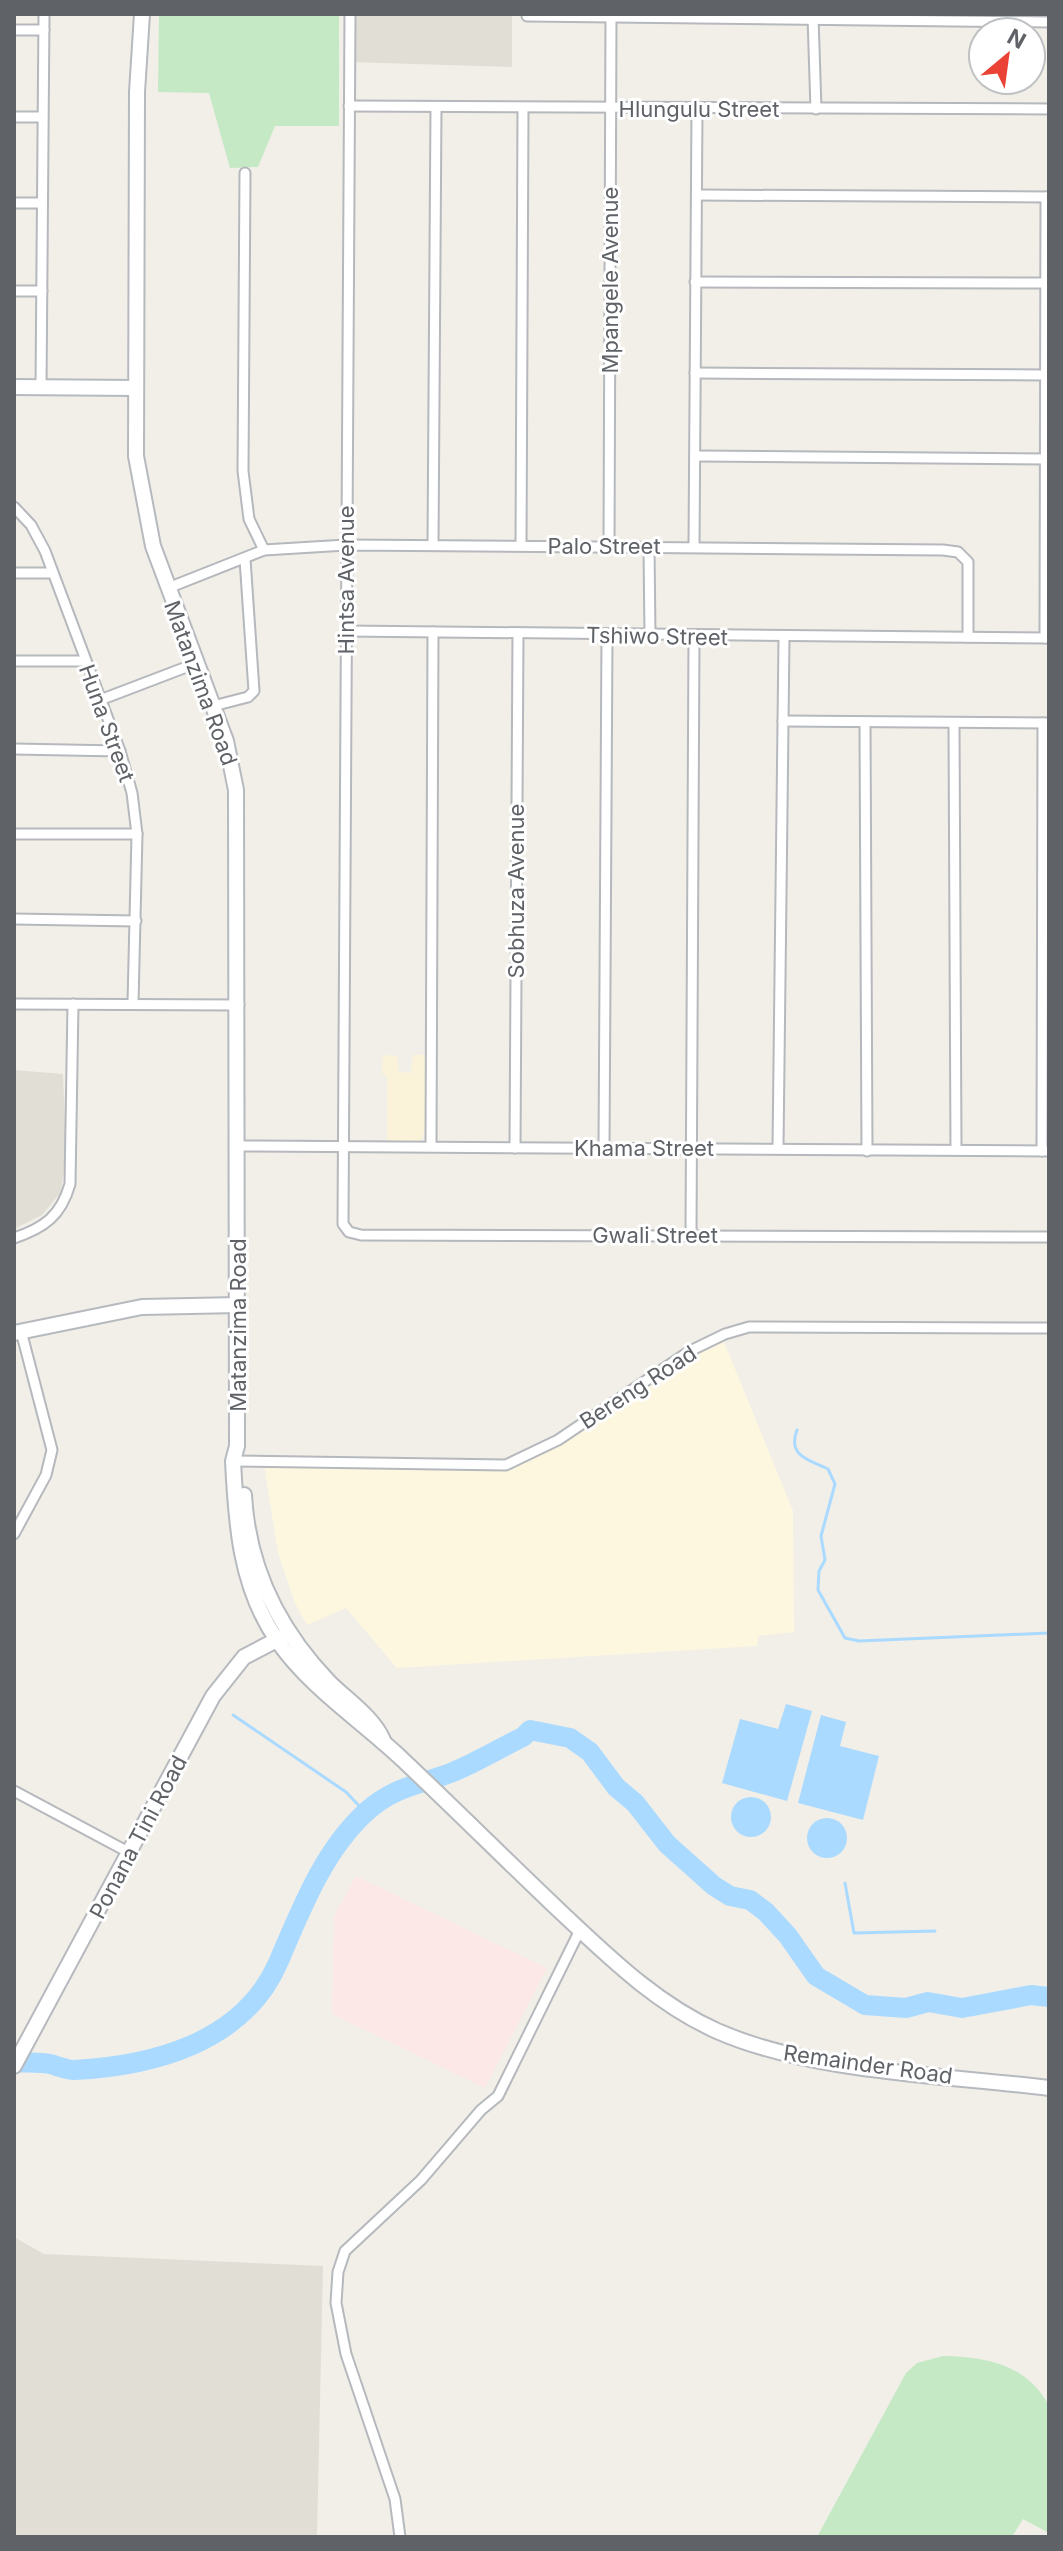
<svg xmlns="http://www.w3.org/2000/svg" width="1063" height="2551" viewBox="0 0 1063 2551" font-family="Inter,sans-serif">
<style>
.commercial{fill:#fef7e0}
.education{fill:#e1ded6}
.medical{fill:#fce8e6}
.green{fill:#c5e8c5}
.sand{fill:#fbf3d9}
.water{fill:#aadaff}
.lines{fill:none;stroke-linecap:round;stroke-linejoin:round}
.stream{stroke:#aadaff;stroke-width:3}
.river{stroke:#aadaff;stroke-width:20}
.street-casing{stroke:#b5b8bc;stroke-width:13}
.secondary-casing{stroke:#b6babf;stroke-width:18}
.street{stroke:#fff;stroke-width:9}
.secondary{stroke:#fff;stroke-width:14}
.labels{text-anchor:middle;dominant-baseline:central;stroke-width:6;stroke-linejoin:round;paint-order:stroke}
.street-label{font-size:22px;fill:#5f6368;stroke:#fff}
</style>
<rect width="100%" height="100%" fill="#f1efe8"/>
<path class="commercial" d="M724,1342L793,1511L794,1632L758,1636L757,1646L397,1668L346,1608L307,1625L295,1603L278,1553L264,1464L509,1468L557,1445L680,1363Z"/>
<g class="education">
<path d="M350,14H512V67L350,62Z"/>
<path d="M14,1070L63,1074L66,1152L61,1192L42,1215L14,1229Z"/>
<path d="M14,2237L44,2254L323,2266L317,2537H14Z"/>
</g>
<path class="medical" d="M356,1876L547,1968L485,2088L332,2014L334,1916Z"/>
<g class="green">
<path d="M159,14H339V126H275L258,167L230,168L209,93L158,92Z"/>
<path d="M943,2356C986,2357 1027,2364 1049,2406V2533L1023,2519L1012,2537H817L906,2373L917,2363Z"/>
</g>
<path class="sand" d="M383,1055L397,1056L399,1072L411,1073L413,1055H426C426,1075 432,1129 419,1142L387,1143V1076L382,1073Z"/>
<g class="water">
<path d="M786,1704L812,1711L787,1801L722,1783L740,1719L778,1729Z"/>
<path d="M821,1715L846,1722L840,1746L879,1756L863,1820L798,1803Z"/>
<circle cx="751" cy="1817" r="20"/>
<circle cx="827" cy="1838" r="20"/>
</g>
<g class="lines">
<g class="stream">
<path d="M797,1430C787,1456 809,1460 828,1469L835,1484L821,1536L825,1560L819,1571L818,1590L845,1638L859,1641L1049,1633"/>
<path d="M233,1715L346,1792L365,1812"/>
<path d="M845,1883L854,1933L935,1931"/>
</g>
<path class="river" d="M14,2062C26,2063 39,2062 50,2064C58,2066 66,2070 74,2070C152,2066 243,2043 278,1963C300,1912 323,1851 366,1812C394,1786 420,1785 453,1772C477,1762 500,1748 523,1737L530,1730L570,1738L590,1752L616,1787L635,1803L667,1844L714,1886L730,1896L750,1900L766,1912L788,1936L816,1976L865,2005L906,2008L928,2002L962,2008L1031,1995L1049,1997"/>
<defs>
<g id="street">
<path d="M350,14L343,1224L349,1232L361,1235L1049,1237"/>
<path d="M527,16L1049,22"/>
<path d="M813,17L816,109"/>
<path d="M14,30H44"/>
<path d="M349,106L1049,109"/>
<path d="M14,117H42"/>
<path d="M245,173L243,471L249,519L264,550"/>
<path d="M698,195L1049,197"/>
<path d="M14,203H42"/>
<path d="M695,282L1046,283"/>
<path d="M14,291H42"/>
<path d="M695,373L1045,375"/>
<path d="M41,388L44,14"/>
<path d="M695,456L1045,459"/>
<path d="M14,507L31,525L45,551L120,751L132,793L137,834L133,1003"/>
<path d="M433,545L436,108"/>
<path d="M521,545L523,109"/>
<path d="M694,546L697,110"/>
<path d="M609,547L611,14"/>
<path d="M649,547L650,636"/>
<path d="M14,573H52"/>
<path d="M168,588L264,550L346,545L943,550L958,552L968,562V637"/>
<path d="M346,631L1049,638"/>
<path d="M1045,638L1046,197"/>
<path d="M14,661H84"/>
<path d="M100,700L197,663"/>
<path d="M213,706L248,697L254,691L245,559"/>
<path d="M783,721L1049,723"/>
<path d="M865,724L867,1151"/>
<path d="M954,724L956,1150"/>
<path d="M14,749L120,751"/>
<path d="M14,834H137"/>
<path d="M14,919L136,921"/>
<path d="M14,1004L239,1005"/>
<path d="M431,1145L433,632"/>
<path d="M239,1146L1049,1151"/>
<path d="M515,1148L518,633"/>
<path d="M604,1148L607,636"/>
<path d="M778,1148L784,638"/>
<path d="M1042,1151L1043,723"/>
<path d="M691,1235L694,636"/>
<path d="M14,1238C44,1228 61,1216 70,1184L73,1004"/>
<path d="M233,1461L506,1465L558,1440L690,1351L725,1334L749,1327L1049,1328"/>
<path d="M14,1534L46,1475L52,1450L21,1331"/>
<path d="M14,1791L130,1853"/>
<path d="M400,2537L395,2499L346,2354L336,2303L338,2272L345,2251L421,2180L481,2110L498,2096L580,1930"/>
</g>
<g id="secondary">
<path d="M142,14L137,92L136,456L153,546L226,741L236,790L237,1446L233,1461C236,1523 240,1587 277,1640C311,1689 361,1720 403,1760C457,1811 510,1864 564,1915C611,1959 657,2004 717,2031C813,2073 945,2075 1049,2088"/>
<path d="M14,387L136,388"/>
<path d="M14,1333L142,1307L239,1305"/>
<path d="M244,1495C248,1568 279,1630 329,1682C347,1700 373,1717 383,1740"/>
<path d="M14,2066L213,1696L244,1657L288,1634"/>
</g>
</defs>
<use href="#street" class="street-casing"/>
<use href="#secondary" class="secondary-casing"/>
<use href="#street" class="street"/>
<use href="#secondary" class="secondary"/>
</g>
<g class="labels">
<g class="street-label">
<text x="699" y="109">Hlungulu Street</text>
<text transform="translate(610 280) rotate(-90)">Mpangele Avenue</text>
<text x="604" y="546">Palo Street</text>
<text transform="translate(346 580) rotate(-90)">Hintsa Avenue</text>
<text transform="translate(657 636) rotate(1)">Tshiwo Street</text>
<text transform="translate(201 683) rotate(70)">Matanzima Road</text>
<text transform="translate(107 723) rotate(70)">Huna Street</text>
<text transform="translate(516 891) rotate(-90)">Sobhuza Avenue</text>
<text x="644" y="1148">Khama Street</text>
<text x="655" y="1235">Gwali Street</text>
<text transform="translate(238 1325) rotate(-90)">Matanzima Road</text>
<text transform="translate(638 1387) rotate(-33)">Bereng Road</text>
<text transform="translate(138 1837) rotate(-62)">Ponana Tini Road</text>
<text transform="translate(868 2064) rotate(8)">Remainder Road</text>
</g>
</g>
<rect width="1063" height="2551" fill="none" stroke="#5f6368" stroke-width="32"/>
<g transform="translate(1007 56) rotate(29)"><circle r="38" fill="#ffffff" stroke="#bfc1c3" stroke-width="2"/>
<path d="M0-6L14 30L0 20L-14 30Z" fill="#ea4335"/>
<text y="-12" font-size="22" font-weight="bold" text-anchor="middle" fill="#5f6368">N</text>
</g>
</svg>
